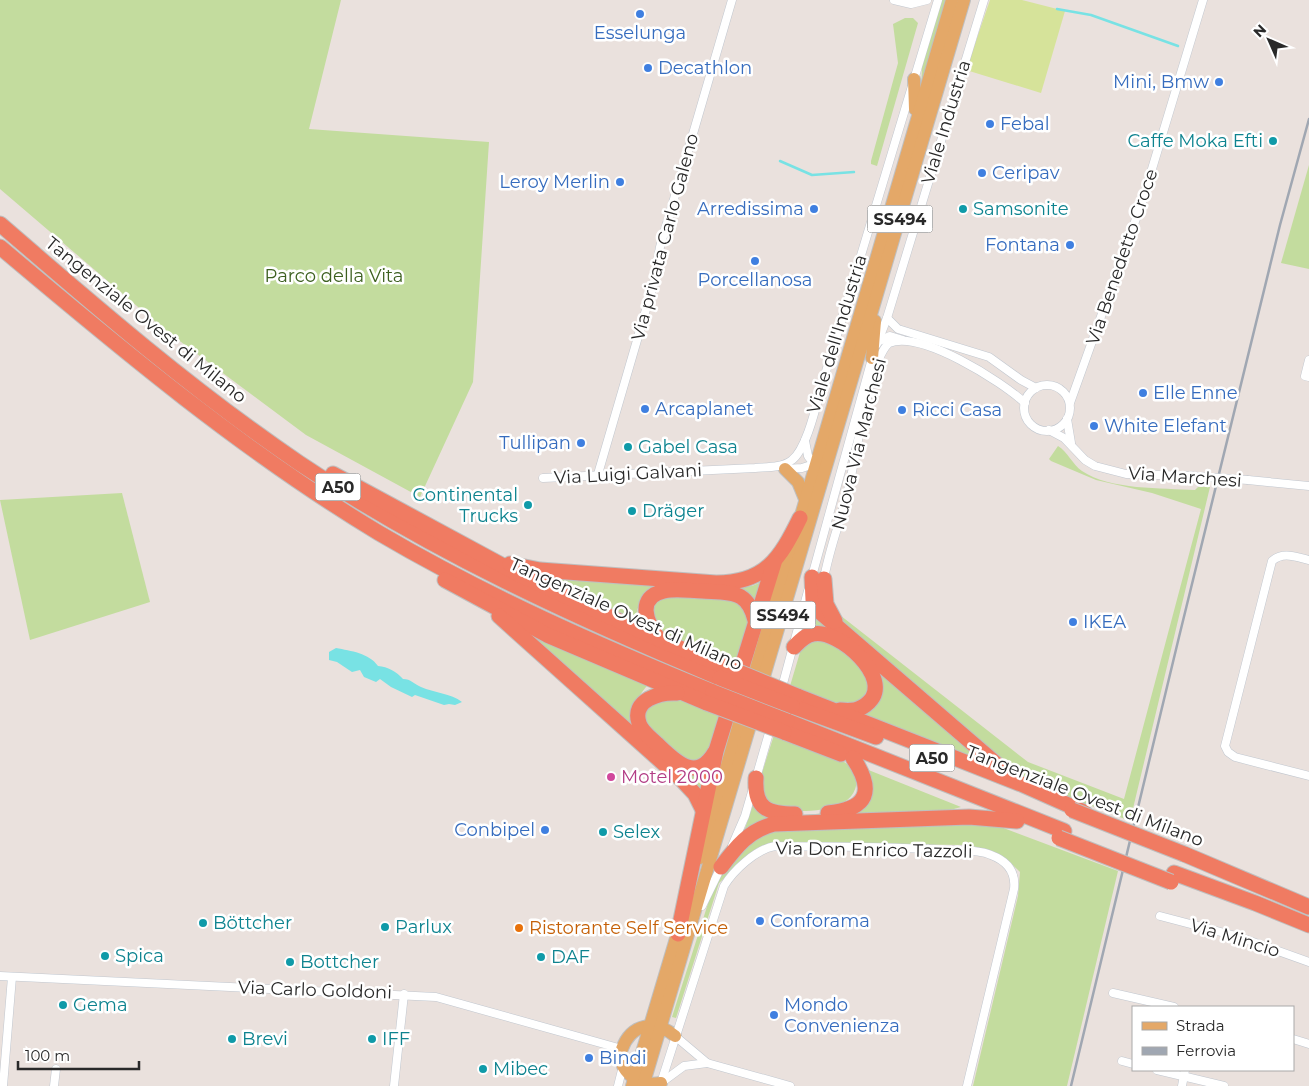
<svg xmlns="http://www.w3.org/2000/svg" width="1309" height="1086" viewBox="0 0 1309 1086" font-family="Montserrat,sans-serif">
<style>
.grass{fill:#c3dc9e}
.pitch{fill:#d6e39a}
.water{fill:#78e2e4}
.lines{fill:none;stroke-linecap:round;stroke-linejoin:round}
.stream{stroke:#78e2e4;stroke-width:2.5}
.minor-casing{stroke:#c1c7cf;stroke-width:9}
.primary-casing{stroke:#bfbfbf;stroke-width:14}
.motorway-casing{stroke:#bfbfbf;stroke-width:17}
.minor{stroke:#fff;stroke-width:8}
.primary{stroke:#e4a868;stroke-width:12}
.motorway{stroke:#f07b62;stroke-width:15}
.rail{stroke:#a0a7b2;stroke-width:2.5}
.minor-bridge-casing{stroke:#c1c7cf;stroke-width:9;stroke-linecap:butt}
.motorway-bridge-casing{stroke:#bfbfbf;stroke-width:17;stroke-linecap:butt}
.minor-bridge{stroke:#fff;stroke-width:8}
.motorway-bridge{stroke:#f07b62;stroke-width:15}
.shop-dot{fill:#3f7fe0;stroke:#fff;stroke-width:2}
.culture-dot{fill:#0f9aa8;stroke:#fff;stroke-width:2}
.hotel-dot{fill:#d1479c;stroke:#fff;stroke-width:2}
.food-dot{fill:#e8710a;stroke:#fff;stroke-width:2}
.labels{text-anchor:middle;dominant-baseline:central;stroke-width:5;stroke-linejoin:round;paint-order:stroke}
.shield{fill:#fff;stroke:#696969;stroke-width:1}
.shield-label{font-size:16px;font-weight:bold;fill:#292929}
.shop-label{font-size:18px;fill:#366cbe;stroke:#fff;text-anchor:start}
.street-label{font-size:18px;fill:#292929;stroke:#fff}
.culture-label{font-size:18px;fill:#0d838f;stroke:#fff;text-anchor:start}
.park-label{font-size:18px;fill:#3d6020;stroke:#fff}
.hotel-label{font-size:18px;fill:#b23c85;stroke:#fff;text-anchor:start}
.food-label{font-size:18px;fill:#c56008;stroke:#fff;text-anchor:start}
</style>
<rect width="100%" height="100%" fill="#eae1dd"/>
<g class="grass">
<path d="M0,0H341L309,129L489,142L473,382L420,497L306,435L165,330L0,189Z"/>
<path d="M941,0H949L921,95L922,66Z"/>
<path d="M905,18H913L918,23L877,166L871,164V161L898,63L893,24Z"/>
<path d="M1309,165V269L1281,263Z"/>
<path d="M1058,446C1068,452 1072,464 1082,471C1110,490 1162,488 1195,490L1198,487H1210L1130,821L1036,784L1012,771L835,614L836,612L1028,762L1124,799L1201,509L1152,493L1096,480L1051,461L1049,459Z"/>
<path d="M122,493L150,602L30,640L0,500Z"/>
<path d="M530,573L741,587L752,586L764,581L755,604L752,600L644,594L637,610L639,623Z"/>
<path d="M655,597H731L751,615L739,666L664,637L649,605Z"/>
<path d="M810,606L980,758L979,760L857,715L877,692L841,638L802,634Z"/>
<path d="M525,631L649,683L633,704L645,739L707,769L699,793Z"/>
<path d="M823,638L860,664L869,686C856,723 815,696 790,686L801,649L806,642Z"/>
<path d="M669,694L722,714L713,748L691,764L654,736L641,713L642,710Z"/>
<path d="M774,735L840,759L851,767L857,779C856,815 806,811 779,811L758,792L760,779Z"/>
<path d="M866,769L961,807L943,812L744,831L753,805L789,817L851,810Z"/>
<path d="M993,824L1118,871L1067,1086H973L1018,896L1020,872C1004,855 990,850 968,845L771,843L757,848L719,883L676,1018L672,1017L711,894L723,871L765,830Z"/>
</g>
<path class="pitch" d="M990,0H1022L1065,11L1041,93L966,70Z"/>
<path class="water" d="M336,648C351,651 369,653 378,666C388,667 396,671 403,679C411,679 414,684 421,687C434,693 451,693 462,702L455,705L449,704L444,705L415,695L412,697L391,687L380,679L376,682L364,677L360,670L352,672L337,662L329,660V652Z"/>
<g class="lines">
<g class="stream">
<path d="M1057,9L1091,15L1178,46"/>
<path d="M780,161L812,175L854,172"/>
</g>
<defs>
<g id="minor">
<path d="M894,0L911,4L927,0"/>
<path d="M887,318L898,329L989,357L1021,380L1036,388"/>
<path d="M877,342L890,336L903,340"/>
<path d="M877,344L887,318L984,0"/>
<path d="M1309,360L1305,376L1309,377"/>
<circle cx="1047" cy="408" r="23"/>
<path d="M1070,403L1142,202L1203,0"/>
<path d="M1067,419L1071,443"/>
<path d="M1049,430L1064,438L1085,460L1095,466L1126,474L1191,476"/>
<path d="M805,441L808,456L814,464"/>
<path d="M785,469L802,468L817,463"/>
<path d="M598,474L654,282L660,247L732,0"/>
<path d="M543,478L755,468C767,467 782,468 792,460C808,448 818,397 824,378L938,0"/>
<path d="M1248,480L1309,486"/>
<path d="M1309,560C1296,557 1283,551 1272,561L1225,746L1228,752L1235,757L1309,776"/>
<path d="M824,579C829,549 841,520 848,490C856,460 868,362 889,343C921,330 1001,381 1025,403"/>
<path d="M811,580L873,355"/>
<path d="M781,691L808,591"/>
<path d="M732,846L745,816L771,726"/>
<path d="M702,906L722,865"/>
<path d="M1160,916L1236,936L1309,962"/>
<path d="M0,976L436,997L622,1049L623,1066L618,1086"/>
<path d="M1113,993L1174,1007"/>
<path d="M675,1036L707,1063L790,1086"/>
<path d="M1293,1039L1309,1044"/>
<path d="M1122,1061L1133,1064"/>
<path d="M1157,1070L1224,1086"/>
<path d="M661,1083L684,1066L707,1063"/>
<path d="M3,1086L12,977"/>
<path d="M54,1086L56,1069"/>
<path d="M394,1086L404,994"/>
<path d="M660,1086L724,886C733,871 756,849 775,846C832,847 889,846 946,850C960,851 978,849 991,855C1007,861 1016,872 1014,889L967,1086"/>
<path d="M1182,1086L1185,1070"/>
</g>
<g id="primary">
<path d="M914,79L915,109"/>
<path d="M872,358L875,321"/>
<path d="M785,469L798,482L805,499"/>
<path d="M751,686L952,0"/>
<path d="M760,690L964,0"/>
<path d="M700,858L744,707"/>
<path d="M622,1049C631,1024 655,1019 675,1036"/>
<path d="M623,1066C631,1080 645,1086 661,1083"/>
<path d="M632,1086L680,925"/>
<path d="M643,1086L754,712"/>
</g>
<g id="motorway">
<path d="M0,224C97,308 193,391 299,463C431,551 574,617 720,678"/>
<path d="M0,247C121,349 243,451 379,533C486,596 598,645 713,692"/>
<path d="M333,474L520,575L660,640L724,666"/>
<path d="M510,564L540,570L716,583C765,583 780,559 800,518"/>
<path d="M812,577L813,600L820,612L1008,774"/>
<path d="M824,579L826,604L835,621"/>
<path d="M445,580L547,635L707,703"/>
<path d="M499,616L681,779L695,794L703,810"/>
<path d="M659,639C646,623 636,597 664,591C676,588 691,591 703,591C714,592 732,591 741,597C749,602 753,612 755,620"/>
<path d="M794,647C800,641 805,635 813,634C838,628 894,678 869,702C860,711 851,711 840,710"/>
<path d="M677,693C660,692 631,700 639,723C641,731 651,738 657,744C675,761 696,784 715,752"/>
<path d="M797,696L1021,784L1084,812"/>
<path d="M792,706L876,737"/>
<path d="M787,721L1064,831"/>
<path d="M784,732L841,754"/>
<path d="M756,778C754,808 767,814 795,814"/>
<path d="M828,813C868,809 875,791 853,758"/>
<path d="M1184,854L1309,907"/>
<path d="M721,867C736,847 749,830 774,824L969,817L1017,821"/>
<path d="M1174,873L1255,903L1309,925"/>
<path d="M678,934L716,751L774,563"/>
</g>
</defs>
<use href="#minor" class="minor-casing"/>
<use href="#primary" class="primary-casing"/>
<use href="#motorway" class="motorway-casing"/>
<use href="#minor" class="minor"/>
<use href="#primary" class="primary"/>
<use href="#motorway" class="motorway"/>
<path class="rail" d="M1071,1086L1179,637L1280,225L1309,119"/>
<defs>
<path id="minor-bridge" d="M1191,476L1248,480"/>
<g id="motorway-bridge">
<path d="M724,666L797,696"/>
<path d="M720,678L792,706"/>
<path d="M713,692L787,721"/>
<path d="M707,703L784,732"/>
<path d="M1072,810L1184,854"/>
<path d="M1059,838L1171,882"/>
</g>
</defs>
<use href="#minor-bridge" class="minor-bridge-casing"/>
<use href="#motorway-bridge" class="motorway-bridge-casing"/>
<use href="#minor-bridge" class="minor-bridge"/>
<use href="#motorway-bridge" class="motorway-bridge"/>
</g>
<g class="shop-dot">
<circle cx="640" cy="14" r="5"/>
<circle cx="648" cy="68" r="5"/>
<circle cx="1219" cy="82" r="5"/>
<circle cx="990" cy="124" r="5"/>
<circle cx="982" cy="173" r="5"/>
<circle cx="620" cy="182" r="5"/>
<circle cx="814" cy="209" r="5"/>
<circle cx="1070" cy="245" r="5"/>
<circle cx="755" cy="261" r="5"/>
<circle cx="1143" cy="393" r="5"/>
<circle cx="645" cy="409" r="5"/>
<circle cx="902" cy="410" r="5"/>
<circle cx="1094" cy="426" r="5"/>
<circle cx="581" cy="443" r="5"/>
<circle cx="1073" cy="622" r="5"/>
<circle cx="545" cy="830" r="5"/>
<circle cx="760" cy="921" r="5"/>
<circle cx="774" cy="1015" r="5"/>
<circle cx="589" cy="1058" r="5"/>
</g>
<g class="culture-dot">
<circle cx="1273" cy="141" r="5"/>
<circle cx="963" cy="209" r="5"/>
<circle cx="628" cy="447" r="5"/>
<circle cx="528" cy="505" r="5"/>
<circle cx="632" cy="511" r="5"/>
<circle cx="603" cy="832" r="5"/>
<circle cx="203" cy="923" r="5"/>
<circle cx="385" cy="927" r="5"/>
<circle cx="105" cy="956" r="5"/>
<circle cx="541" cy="957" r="5"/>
<circle cx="290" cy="962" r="5"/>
<circle cx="63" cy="1005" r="5"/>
<circle cx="232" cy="1039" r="5"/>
<circle cx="372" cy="1039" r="5"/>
<circle cx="483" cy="1069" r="5"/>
</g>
<circle class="hotel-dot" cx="611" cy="777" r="5"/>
<circle class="food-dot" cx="519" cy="928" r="5"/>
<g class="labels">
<g class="shield">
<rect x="867.5" y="205.5" width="65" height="27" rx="4"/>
<rect x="315.5" y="473.5" width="45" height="27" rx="4"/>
<rect x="750.5" y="601.5" width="65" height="27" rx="4"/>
<rect x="909.5" y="744.5" width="45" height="27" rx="4"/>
</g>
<g class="shield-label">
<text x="900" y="219">SS494</text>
<text x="338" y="487">A50</text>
<text x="783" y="615">SS494</text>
<text x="932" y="758">A50</text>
</g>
<g class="shop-label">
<text x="640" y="33" text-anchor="middle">Esselunga</text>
<text x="658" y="68">Decathlon</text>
<text x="1209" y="82" text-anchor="end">Mini, Bmw</text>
<text x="1000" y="124">Febal</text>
<text x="992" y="173">Ceripav</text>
<text x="610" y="182" text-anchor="end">Leroy Merlin</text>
<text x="804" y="209" text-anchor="end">Arredissima</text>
<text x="1060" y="245" text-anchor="end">Fontana</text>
<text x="755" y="280" text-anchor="middle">Porcellanosa</text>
<text x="1153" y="393">Elle Enne</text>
<text x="655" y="409">Arcaplanet</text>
<text x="912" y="410">Ricci Casa</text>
<text x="1104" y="426">White Elefant</text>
<text x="571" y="443" text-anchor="end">Tullipan</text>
<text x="1083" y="622">IKEA</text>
<text x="535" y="830" text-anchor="end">Conbipel</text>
<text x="770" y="921">Conforama</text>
<text x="784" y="1005">Mondo<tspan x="784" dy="21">Convenienza</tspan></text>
<text x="599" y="1058">Bindi</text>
</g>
<g class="street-label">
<text transform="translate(946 122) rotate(-73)">Viale Industria</text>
<text transform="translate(665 237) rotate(-75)">Via privata Carlo Galeno</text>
<text transform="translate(1122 257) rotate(-71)">Via Benedetto Croce</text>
<text transform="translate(146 320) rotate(39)">Tangenziale Ovest di Milano</text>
<text transform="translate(837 334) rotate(-73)">Viale dell'Industria</text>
<text transform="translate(859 444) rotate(-76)">Nuova Via Marchesi</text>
<text transform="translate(628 474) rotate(-3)">Via Luigi Galvani</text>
<text transform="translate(1185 477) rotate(4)">Via Marchesi</text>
<text transform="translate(626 614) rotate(24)">Tangenziale Ovest di Milano</text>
<text transform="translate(1085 796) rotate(21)">Tangenziale Ovest di Milano</text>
<text transform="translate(874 850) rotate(1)">Via Don Enrico Tazzoli</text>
<text transform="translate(1235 938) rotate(17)">Via Mincio</text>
<text transform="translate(315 990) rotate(2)">Via Carlo Goldoni</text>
</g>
<g class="culture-label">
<text x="1263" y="141" text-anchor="end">Caffe Moka Efti</text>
<text x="973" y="209">Samsonite</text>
<text x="638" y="447">Gabel Casa</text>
<text x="518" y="495" text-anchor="end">Continental<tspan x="518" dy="21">Trucks</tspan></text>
<text x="642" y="511">Dräger</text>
<text x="613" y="832">Selex</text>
<text x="213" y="923">Böttcher</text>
<text x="395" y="927">Parlux</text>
<text x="115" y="956">Spica</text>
<text x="551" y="957">DAF</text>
<text x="300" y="962">Bottcher</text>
<text x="73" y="1005">Gema</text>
<text x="242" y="1039">Brevi</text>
<text x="382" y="1039">IFF</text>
<text x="493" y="1069">Mibec</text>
</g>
<g class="park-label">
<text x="334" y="276">Parco della Vita</text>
</g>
<g class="hotel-label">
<text x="621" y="777">Motel 2000</text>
</g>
<g class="food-label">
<text x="529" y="928">Ristorante Self Service</text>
</g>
</g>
<rect x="1132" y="1006" width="162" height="65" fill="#ffffff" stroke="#a9a9a9"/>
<rect x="1142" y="1022" width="25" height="8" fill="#e4a868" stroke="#a9a9a9"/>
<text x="1176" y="1031" font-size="15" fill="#292929">Strada</text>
<rect x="1142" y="1047" width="25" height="8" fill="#a0a7b2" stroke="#a9a9a9"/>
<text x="1176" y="1056" font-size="15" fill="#292929">Ferrovia</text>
<g transform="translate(1269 40) rotate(315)" stroke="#ffffff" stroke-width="4" paint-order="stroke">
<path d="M0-4L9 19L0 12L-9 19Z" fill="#292929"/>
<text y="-8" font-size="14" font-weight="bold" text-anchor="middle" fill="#292929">N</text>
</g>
<path d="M18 1061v8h121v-8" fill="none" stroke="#292929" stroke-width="2.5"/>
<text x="25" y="1061" font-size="15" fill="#292929" stroke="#ffffff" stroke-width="4" paint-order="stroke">100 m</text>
</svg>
